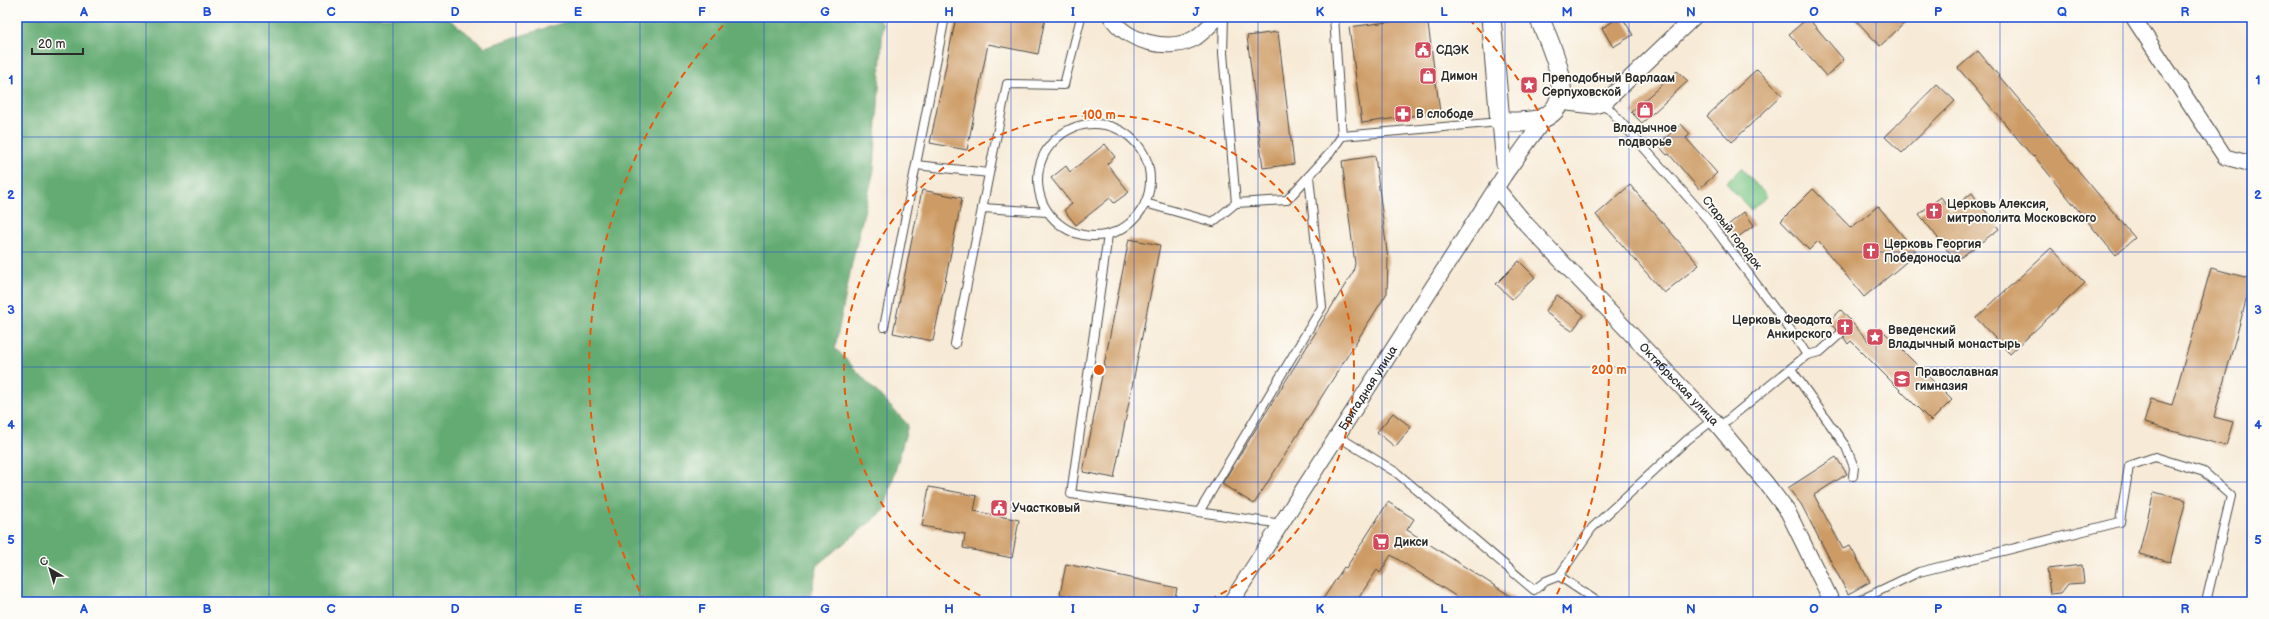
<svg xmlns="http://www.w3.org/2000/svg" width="2269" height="619" viewBox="0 0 2269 619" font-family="'Balsamiq Sans',sans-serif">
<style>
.green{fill:#7ac685;stroke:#527858}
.forest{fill:#63ab72;stroke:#476b4e}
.building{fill:#cd9b65}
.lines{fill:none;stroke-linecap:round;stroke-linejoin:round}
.service-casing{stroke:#4a4845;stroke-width:10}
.minor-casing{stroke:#4a4845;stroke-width:17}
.tertiary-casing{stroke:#4a4845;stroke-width:21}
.service{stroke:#fff;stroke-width:8}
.minor{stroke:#fff;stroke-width:15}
.tertiary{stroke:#fff;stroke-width:19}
.grid{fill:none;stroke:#1d4ed8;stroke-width:1;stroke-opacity:0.55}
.ring{fill:none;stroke:#e8590c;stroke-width:2;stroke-dasharray:7 5}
.labels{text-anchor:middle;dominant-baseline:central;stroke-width:3.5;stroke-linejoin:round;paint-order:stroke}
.poi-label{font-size:12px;font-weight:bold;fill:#2b2b2b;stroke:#fdfcf7;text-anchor:start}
.street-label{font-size:12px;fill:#2b2b2b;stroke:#fdfcf7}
.centre{fill:#e8590c;stroke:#fdfcf7;stroke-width:2}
.ring-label{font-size:12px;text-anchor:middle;font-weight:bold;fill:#e8590c;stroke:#fdfcf7;stroke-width:3.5;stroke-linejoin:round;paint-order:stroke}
.neatline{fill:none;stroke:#1d4ed8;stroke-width:1.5}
.grid-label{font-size:13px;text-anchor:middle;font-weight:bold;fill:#1d4ed8}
</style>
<rect width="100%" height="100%" fill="#fdfcf7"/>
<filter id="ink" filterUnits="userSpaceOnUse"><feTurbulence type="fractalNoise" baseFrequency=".025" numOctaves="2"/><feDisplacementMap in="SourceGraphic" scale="8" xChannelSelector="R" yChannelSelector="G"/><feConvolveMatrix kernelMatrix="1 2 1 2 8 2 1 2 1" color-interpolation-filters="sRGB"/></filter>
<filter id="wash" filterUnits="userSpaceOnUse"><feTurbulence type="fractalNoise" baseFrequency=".012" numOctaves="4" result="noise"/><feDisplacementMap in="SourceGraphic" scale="16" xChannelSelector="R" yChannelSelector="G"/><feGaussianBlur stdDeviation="0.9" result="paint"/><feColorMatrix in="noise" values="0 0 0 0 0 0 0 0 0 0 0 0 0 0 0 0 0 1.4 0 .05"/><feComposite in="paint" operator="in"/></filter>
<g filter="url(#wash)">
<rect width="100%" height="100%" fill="#f7ead6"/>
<path class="green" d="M1741,168L1767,196L1751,210L1726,183Z"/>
<path class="forest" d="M17,17H446L485,47L581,17H877L883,24L874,170L852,263L835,348L908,425L884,511L818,564L809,602H17Z"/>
<g id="blocks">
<g class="building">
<path d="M956,17H1034L1045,19L1038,54L988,44L967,150L930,143Z"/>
<path d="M1427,17L1440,112L1362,123L1349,27Z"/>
<path d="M1620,17H1622L1633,35L1613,47L1602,28Z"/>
<path d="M1853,17H1911L1880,46Z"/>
<path d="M1808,18L1844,60L1826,76L1789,34Z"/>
<path d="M1278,32L1294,164L1263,168L1247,36Z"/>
<path d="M1978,51L2135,238L2115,255L2034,156L2033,157L1958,68Z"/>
<path d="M1757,69L1782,95L1732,142L1707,116Z"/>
<path d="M1677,71L1688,81L1642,123L1631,112Z"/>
<path d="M1937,84L1955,101L1902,153L1885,137Z"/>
<path d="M1681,124L1690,134L1686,138L1717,173L1699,189L1669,154L1667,155L1658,145Z"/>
<path d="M1105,144L1115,157L1107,164L1129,192L1114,203L1110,198L1076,225L1064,210L1072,204L1051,178L1066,166L1070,172Z"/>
<path d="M1375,156L1388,260L1387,293L1254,504L1222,484L1353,272L1355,264L1342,161Z"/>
<path d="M1630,185L1699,265L1664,293L1596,215Z"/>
<path d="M1813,189L1851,228L1878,206L1917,253L1864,297L1818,241L1809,250L1781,221Z"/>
<path d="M922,190L962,198L933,341L893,333Z"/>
<path d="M1972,193L1999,229L1956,261L1919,214L1941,197L1950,210Z"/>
<path d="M1744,212L1754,225L1737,238L1727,226Z"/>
<path d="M1129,239L1160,245L1114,478L1083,472Z"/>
<path d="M2051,248L2085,283L2010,354L1976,318Z"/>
<path d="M1519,261L1535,277L1512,299L1496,284Z"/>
<path d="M2211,268L2252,279L2214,417L2233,422L2226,446L2144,423L2151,399L2172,405Z"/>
<path d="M1557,295L1584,315L1572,331L1545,312Z"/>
<path d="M1841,310L1870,343L1882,330L1952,400L1931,421L1851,341L1848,344L1844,338L1845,333L1844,330H1836L1829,321Z"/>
<path d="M1393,413L1411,427L1395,447L1377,432Z"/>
<path d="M1836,457L1847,474L1814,495L1843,549L1850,546L1870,582L1848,594L1801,504L1788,488Z"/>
<path d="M929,487L977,496L974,511L1019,520L1012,558L963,548L965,534L922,526Z"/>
<path d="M2154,492L2186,500L2170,562L2139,554Z"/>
<path d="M1388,502L1414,519L1407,530L1520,602H1465L1391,555L1380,573L1377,570L1356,602H1321L1344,567L1346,568Z"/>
<path d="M1066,564L1177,588L1174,602H1096L1060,594Z"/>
<path d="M2082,565L2084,583L2068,584L2061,593L2050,594L2047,569Z"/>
</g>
</g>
</g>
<g filter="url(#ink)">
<use href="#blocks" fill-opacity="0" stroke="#4a4845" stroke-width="1"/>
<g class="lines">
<defs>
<g id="service">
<path d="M1604,103L1709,221L1792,332L1807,355L1820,352L1840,334"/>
<circle cx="1094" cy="180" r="56"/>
<path d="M1342,136L1500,122"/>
<path d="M916,165L989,173"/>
<path d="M1145,203L1213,222L1236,203L1223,53L1224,17"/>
<path d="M1236,203L1287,200L1330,153L1342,136L1334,17"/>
<path d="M982,208L1047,212"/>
<path d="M1108,235L1071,494L1282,524"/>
<path d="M884,327L945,17"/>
<path d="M955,344L1007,84L1064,85L1081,17"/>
<path d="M1791,369L1846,447L1854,467L1853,476"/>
<path d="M1719,427L1807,355"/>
<path d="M1339,437L1397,473L1534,590L1546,581L1559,576L1598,602"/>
<path d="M1199,512L1322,307L1309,176"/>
<path d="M1559,576L1592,528L1687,440L1713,420"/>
<path d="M1856,602L1919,572L2120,522L2129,466L2155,457L2204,472L2231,496L2206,602"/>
</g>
<g id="minor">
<path d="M1111,17C1126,42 1170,53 1195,38C1203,33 1211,24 1218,17"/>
<path d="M2133,17L2225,157L2252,164"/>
<path d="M1559,102L1594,106L1604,103L1694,17"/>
<path d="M1500,122L1505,174"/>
<path id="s1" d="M1497,189L1526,224L1713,420L1766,483L1788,512L1832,602"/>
<path id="s2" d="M1231,602L1505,174L1548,114"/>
</g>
<path id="tertiary" d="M1491,17L1500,122C1513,122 1530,123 1543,118C1581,102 1549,43 1539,17"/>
</defs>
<use href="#service" class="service-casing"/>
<use href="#minor" class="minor-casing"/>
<use href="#tertiary" class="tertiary-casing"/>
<use href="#service" class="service"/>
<use href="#minor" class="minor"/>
<use href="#tertiary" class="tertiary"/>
</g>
</g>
<path class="grid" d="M146,17V602M269,17V602M393,17V602M516,17V602M640,17V602M764,17V602M887,17V602M1011,17V602M1134,17V602M1258,17V602M1382,17V602M1505,17V602M1629,17V602M1753,17V602M1876,17V602M2000,17V602M2123,17V602M17,137H2252M17,252H2252M17,367H2252M17,482H2252"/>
<g class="ring">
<path d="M991 601A255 255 0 1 1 1207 601"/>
<path d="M645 602A510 510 0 0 1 729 19M1469 19A510 510 0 0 1 1553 602"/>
</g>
<defs>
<symbol id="civic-square" viewBox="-11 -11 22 22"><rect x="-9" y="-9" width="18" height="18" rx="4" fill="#d1495b" stroke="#fdfcf7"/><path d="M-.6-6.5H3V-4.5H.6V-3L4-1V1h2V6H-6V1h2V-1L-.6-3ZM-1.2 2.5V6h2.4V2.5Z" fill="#fff"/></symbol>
<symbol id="shop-square" viewBox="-11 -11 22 22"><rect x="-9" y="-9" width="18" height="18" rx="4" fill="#d1495b" stroke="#fdfcf7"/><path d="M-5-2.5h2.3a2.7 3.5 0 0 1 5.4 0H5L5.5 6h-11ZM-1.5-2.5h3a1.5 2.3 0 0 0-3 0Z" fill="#fff"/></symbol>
<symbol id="sight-square" viewBox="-11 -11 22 22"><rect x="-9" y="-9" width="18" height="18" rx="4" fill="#d1495b" stroke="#fdfcf7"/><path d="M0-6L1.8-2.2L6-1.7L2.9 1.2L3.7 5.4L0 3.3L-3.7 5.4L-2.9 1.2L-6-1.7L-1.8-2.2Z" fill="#fff"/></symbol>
<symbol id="pharmacy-square" viewBox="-11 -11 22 22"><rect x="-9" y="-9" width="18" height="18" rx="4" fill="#d1495b" stroke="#fdfcf7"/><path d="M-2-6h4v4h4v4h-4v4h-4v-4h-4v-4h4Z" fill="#fff"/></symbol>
<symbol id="church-square" viewBox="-11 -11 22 22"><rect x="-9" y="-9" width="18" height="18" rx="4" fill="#d1495b" stroke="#fdfcf7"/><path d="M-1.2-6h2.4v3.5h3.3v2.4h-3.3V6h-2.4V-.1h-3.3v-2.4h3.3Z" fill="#fff"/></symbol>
<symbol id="school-square" viewBox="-11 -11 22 22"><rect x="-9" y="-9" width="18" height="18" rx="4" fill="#d1495b" stroke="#fdfcf7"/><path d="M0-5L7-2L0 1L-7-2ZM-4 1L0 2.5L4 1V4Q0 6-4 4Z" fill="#fff"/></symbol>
<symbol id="supermarket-square" viewBox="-11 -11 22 22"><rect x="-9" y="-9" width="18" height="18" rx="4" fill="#d1495b" stroke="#fdfcf7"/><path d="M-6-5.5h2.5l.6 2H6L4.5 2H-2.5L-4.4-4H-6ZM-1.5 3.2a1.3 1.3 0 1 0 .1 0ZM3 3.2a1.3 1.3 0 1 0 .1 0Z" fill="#fff"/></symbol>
</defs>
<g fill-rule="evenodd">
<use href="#civic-square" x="1413" y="40" width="20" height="20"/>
<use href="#shop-square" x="1418" y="66" width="20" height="20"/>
<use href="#sight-square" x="1519" y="75" width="20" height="20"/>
<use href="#shop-square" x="1635" y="100" width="20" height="20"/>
<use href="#pharmacy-square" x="1393" y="104" width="20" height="20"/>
<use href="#church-square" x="1924" y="201" width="20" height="20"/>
<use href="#church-square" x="1861" y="241" width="20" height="20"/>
<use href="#church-square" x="1835" y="317" width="20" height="20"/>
<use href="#sight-square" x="1865" y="327" width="20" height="20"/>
<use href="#school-square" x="1892" y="369" width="20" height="20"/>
<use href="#civic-square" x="989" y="498" width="20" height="20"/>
<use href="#supermarket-square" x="1371" y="532" width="20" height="20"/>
</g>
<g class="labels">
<g class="poi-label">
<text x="1436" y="50">СДЭК</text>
<text x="1441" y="76">Димон</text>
<text x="1542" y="78">Преподобный Варлаам<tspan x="1542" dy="14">Серпуховской</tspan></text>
<text x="1416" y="114">В слободе</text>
<text x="1645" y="128" text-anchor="middle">Владычное<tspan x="1645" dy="14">подворье</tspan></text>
<text x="1947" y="204">Церковь Алексия,<tspan x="1947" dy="14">митрополита Московского</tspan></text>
<text x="1884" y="244">Церковь Георгия<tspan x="1884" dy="14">Победоносца</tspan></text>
<text x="1832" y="320" text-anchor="end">Церковь Феодота<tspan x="1832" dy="14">Анкирского</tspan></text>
<text x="1888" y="330">Введенский<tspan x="1888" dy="14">Владычный монастырь</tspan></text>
<text x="1915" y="372">Православная<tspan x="1915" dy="14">гимназия</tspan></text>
<text x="1012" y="508">Участковый</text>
<text x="1394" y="542">Дикси</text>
</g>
<g class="street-label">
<text transform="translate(1732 233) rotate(52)">Старый городок</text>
<text stroke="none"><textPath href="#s1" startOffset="267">Октябрьская улица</textPath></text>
<text stroke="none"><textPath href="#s2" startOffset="254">Бригадная улица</textPath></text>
</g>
</g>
<circle cx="1099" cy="370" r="6" class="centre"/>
<g class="ring-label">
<text x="1099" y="119">100 m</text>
<text x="1609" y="374">200 m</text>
</g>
<rect width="2269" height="619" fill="none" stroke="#fdfcf7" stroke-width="44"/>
<g transform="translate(50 569) rotate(322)" stroke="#fdfcf7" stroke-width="3" paint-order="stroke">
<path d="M0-3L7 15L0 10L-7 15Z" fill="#2b2b2b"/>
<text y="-6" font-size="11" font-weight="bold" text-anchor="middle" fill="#2b2b2b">С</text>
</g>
<path d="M32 48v6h51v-6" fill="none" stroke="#2b2b2b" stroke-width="2"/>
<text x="38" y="48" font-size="12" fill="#2b2b2b" stroke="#fdfcf7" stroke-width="3" paint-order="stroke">20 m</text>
<rect x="22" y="22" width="2225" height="575" class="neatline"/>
<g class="grid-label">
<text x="84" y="16">A</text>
<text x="207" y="16">B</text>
<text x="331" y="16">C</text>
<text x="455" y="16">D</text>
<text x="578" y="16">E</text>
<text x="702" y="16">F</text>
<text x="825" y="16">G</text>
<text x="949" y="16">H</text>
<text x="1073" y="16">I</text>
<text x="1196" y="16">J</text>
<text x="1320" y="16">K</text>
<text x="1444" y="16">L</text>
<text x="1567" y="16">M</text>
<text x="1691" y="16">N</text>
<text x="1814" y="16">O</text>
<text x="1938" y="16">P</text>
<text x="2062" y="16">Q</text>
<text x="2185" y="16">R</text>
<text x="11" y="84">1</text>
<text x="2258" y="84">1</text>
<text x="11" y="199">2</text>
<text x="2258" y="199">2</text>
<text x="11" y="314">3</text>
<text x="2258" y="314">3</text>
<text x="11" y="429">4</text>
<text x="2258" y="429">4</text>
<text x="11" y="544">5</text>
<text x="2258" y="544">5</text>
<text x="84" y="613">A</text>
<text x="207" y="613">B</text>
<text x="331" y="613">C</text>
<text x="455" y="613">D</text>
<text x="578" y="613">E</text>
<text x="702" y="613">F</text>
<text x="825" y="613">G</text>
<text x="949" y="613">H</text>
<text x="1073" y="613">I</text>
<text x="1196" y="613">J</text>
<text x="1320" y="613">K</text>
<text x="1444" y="613">L</text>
<text x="1567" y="613">M</text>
<text x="1691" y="613">N</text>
<text x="1814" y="613">O</text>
<text x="1938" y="613">P</text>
<text x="2062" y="613">Q</text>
<text x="2185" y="613">R</text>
</g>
</svg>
